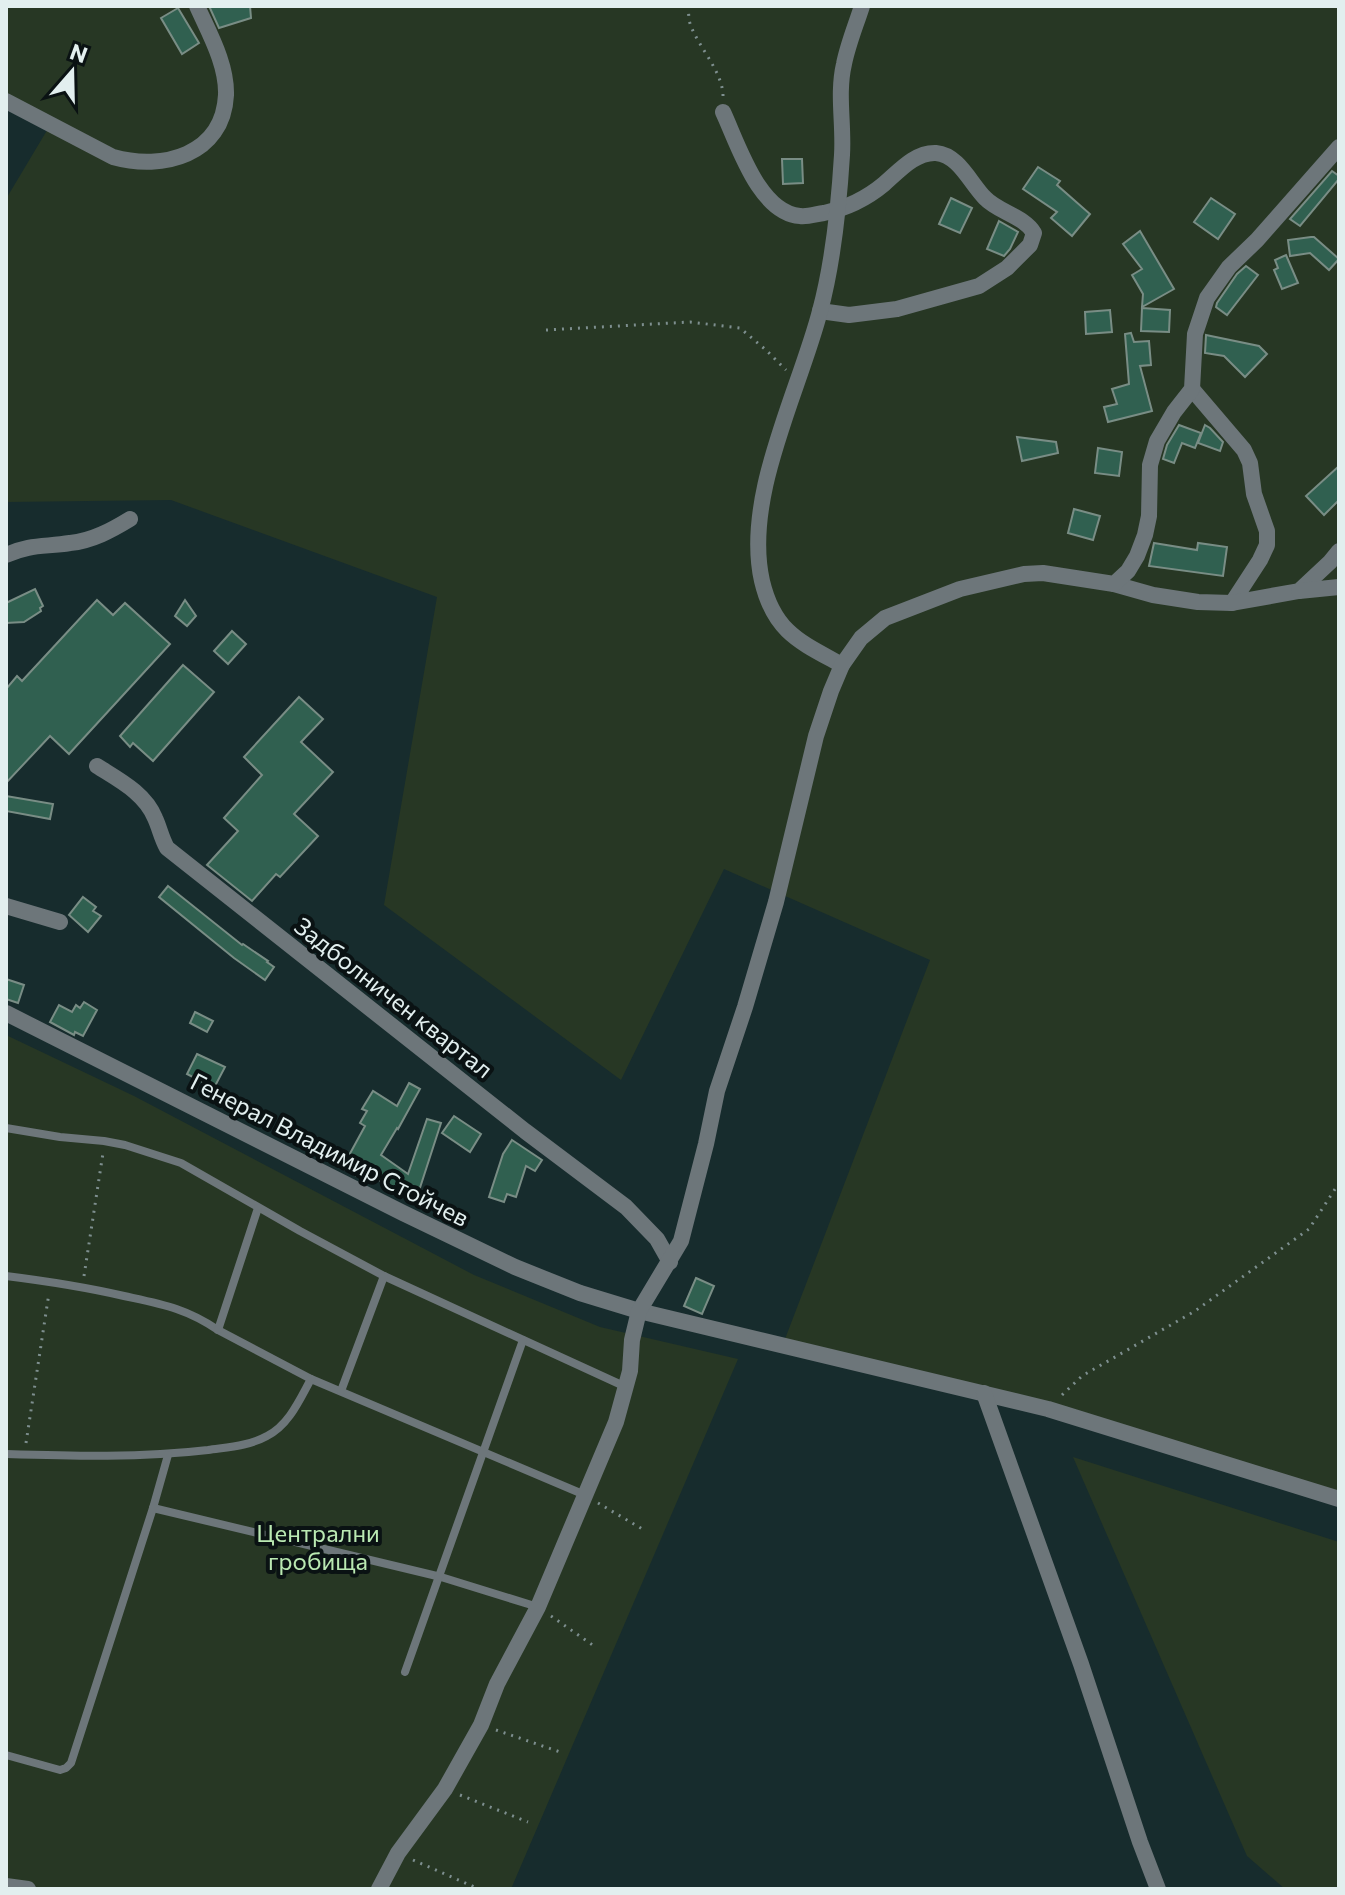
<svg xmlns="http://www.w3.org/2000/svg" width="1345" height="1895" viewBox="0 0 1345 1895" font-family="Commissioner,sans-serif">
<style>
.green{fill:#273724}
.building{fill:#306050;stroke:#798d85;stroke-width:2}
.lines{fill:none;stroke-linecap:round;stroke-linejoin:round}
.path{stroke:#7e8f8f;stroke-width:3;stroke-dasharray:2 6;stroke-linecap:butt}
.lane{stroke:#6d767a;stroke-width:8}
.street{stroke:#6d767a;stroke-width:16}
.labels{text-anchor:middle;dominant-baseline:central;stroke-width:8;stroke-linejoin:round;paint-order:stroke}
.street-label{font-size:24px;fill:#e2efef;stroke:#0a1213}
.park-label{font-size:24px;fill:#bae9b2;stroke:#0a1213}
</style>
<rect width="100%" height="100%" fill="#172c2d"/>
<g class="green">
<path d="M6,6H1339V1501L785,1339L930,960L724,869L621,1080L384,905L437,597L171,500L6,502V199L49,127L6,108Z"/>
<path d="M6,1035L134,1096L474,1275L600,1327L738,1359L511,1889H31L6,1883Z"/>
<path d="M1073,1457L1339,1542V1889H1285L1247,1856Z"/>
</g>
<g class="building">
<path d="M209,6H250L251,18L219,28Z"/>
<path d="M178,8L199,43L182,54L161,18Z"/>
<path d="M782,159H802L803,183L783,184Z"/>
<path d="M1038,167L1060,181L1057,185L1090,214L1072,236L1051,218L1057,212L1023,189Z"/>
<path d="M1332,171L1339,176V179L1300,226L1290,219Z"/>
<path d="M951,198L972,208L960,233L939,224Z"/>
<path d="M1211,198L1235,214L1218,239L1194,222Z"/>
<path d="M999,221L1018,232L1010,249L1004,256L987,249Z"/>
<path d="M1140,231L1174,289L1142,307L1143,294L1132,275L1142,269L1123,244Z"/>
<path d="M1311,237H1314L1339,259L1329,270L1310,253L1290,256L1288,240Z"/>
<path d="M1286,255L1298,283L1282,289L1274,270L1278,268L1275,260Z"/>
<path d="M1246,266L1258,275L1227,315L1216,307L1217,303L1237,274Z"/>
<path d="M1142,308L1170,310L1169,332L1141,331Z"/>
<path d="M1110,310L1112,332L1086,334L1085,312Z"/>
<path d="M1131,333L1134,342L1149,341L1151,365L1140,366L1152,411L1108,422L1104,407L1117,404L1112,389L1129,384L1125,334Z"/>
<path d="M1206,335L1259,346L1267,354L1245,377L1224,356L1205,353Z"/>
<path d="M1179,425L1201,433L1195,448L1182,443L1174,463L1163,459L1167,445Z"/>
<path d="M1205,425L1210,428L1223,442L1220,451L1198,443Z"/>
<path d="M1017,437L1056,442L1058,453L1022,461Z"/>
<path d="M1098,448L1122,452L1119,476L1095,473Z"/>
<path d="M1339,466V500L1324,515L1306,496Z"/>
<path d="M1074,509L1100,516L1093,540L1068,533Z"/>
<path d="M1154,543L1197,550L1198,543L1227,547L1223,576L1149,566Z"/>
<path d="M35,589L43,606L40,608L41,611L24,622L6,623V603Z"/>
<path d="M97,600L113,615L125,603L170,644L69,754L50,736L6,783V689L17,676L22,681Z"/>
<path d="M185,600L196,616L187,626L175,616Z"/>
<path d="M232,631L246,644L228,664L214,651Z"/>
<path d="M183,665L214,692L153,761L133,743L130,747L120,736Z"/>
<path d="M299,697L323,719L301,742L333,772L294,814L318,836L280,877L276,874L252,901L207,865L238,831L224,818L262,775L244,757Z"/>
<path d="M6,796L53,804L50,819L6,811Z"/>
<path d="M168,886L242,945L243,944L268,961L267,962L274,967L265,980L234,958L159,897Z"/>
<path d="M83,897L96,907L93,911L101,916L88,932L69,915Z"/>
<path d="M6,979L24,985L18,1003L6,999Z"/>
<path d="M84,1002L97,1010L83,1036L75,1032L74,1035L50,1022L59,1005L72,1012L76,1005L80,1008Z"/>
<path d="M195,1012L213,1021L207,1032L190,1023Z"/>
<path d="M197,1054L225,1067L214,1088L187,1074Z"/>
<path d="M409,1083L420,1089L398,1129L397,1128L381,1155L408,1174L427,1119L441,1123L416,1200L360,1170L357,1176L342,1168L365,1126L360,1123L367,1111L362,1109L373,1091L397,1106Z"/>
<path d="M454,1116L481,1134L470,1152L442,1133Z"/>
<path d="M512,1140L542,1160L535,1171L526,1166L516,1197L507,1194L504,1202L489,1197L503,1154Z"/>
<path d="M696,1278L714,1286L702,1314L684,1306Z"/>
</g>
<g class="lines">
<g class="path">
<path d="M688,6C689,12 688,20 691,26C699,48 724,73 723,98"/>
<path d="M546,330L690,322L740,328L766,350L786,370"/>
<path d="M84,1276L103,1153"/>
<path d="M1062,1395L1082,1376L1195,1311L1309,1229L1339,1183"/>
<path d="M26,1443L49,1293"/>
<path d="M598,1503L644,1530"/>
<path d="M551,1616L594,1646"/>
<path d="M496,1730L563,1753"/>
<path d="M460,1795L528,1822"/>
<path d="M413,1860L479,1889"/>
</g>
<g class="lane">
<path d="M6,1128L60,1137L104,1141L125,1145L181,1163L300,1231L384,1276L626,1387"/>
<path d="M6,1276C46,1281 85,1287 124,1296C161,1304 186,1308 218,1330L311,1379L585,1495"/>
<path d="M218,1330L258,1208"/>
<path d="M341,1391L384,1276"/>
<path d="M6,1454C73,1456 141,1458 208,1450C228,1447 249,1446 267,1436C289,1425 300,1399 311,1379"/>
<path d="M153,1508L441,1577L538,1607"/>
<path d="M405,1672L523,1340"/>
<path d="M6,1755L60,1770L66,1768L71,1763L153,1508L168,1455"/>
</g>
<g class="street">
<path d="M6,101L113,157C163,171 223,155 226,95C227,64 209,33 197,6"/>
<path d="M723,112C738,144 759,213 800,216C808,217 816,214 824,213C848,208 866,199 884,184C899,171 915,152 936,153C959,155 970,183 985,198C998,212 1024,216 1034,233L1030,245L1007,268L979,286L897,309L849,315L820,311"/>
<path d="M1192,389L1244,450L1250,463L1254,494L1267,531V545L1260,560L1232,603"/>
<path d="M6,555C30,544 45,547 70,543C92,541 112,530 130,519"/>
<path d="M1114,584L1153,595L1198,602L1232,603L1299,591L1330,562L1339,551"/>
<path d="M1299,591L1339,587"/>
<path d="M842,665C800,642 774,632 762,581C743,497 799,392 820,311C833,263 839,204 842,155C844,124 837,94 844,64C848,44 856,25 862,6"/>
<path d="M97,766C119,780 145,793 155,818C160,829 161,837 167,848L525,1131L626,1207L657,1239L670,1262"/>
<path d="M6,906L60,922"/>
<path d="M6,1013L403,1213L515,1267L580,1293L639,1311L1048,1409L1339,1499"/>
<path d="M984,1393L1081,1664L1140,1842L1158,1889"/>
<path d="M6,1886L28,1889"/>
<path d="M379,1889L398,1853L445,1789L481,1725L497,1684L538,1607L616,1422L630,1371L632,1340L639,1311L681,1241L706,1144L717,1091L745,1007L776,902L816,736L831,691L842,665L861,638L885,618L960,589L1024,574L1043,573L1114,584L1128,571L1137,556L1145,535L1149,516L1150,465L1157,441L1174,412L1192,389L1195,334L1207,298L1229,267L1257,240L1339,147"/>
</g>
</g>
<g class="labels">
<g class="street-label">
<text transform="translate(394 997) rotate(38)">Задболничен квартал</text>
<text transform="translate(330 1149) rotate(27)">Генерал Владимир Стойчев</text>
</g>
<g class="park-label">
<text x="318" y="1532">Централни<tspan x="318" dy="28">гробища</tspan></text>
</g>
</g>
<rect width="1345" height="1895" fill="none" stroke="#e2efef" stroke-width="16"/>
<g transform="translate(72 72) rotate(20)" stroke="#0a1213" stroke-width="6" paint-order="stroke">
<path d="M0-6L14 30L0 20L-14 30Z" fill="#e2efef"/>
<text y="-12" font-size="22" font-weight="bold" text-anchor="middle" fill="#e2efef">N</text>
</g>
</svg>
